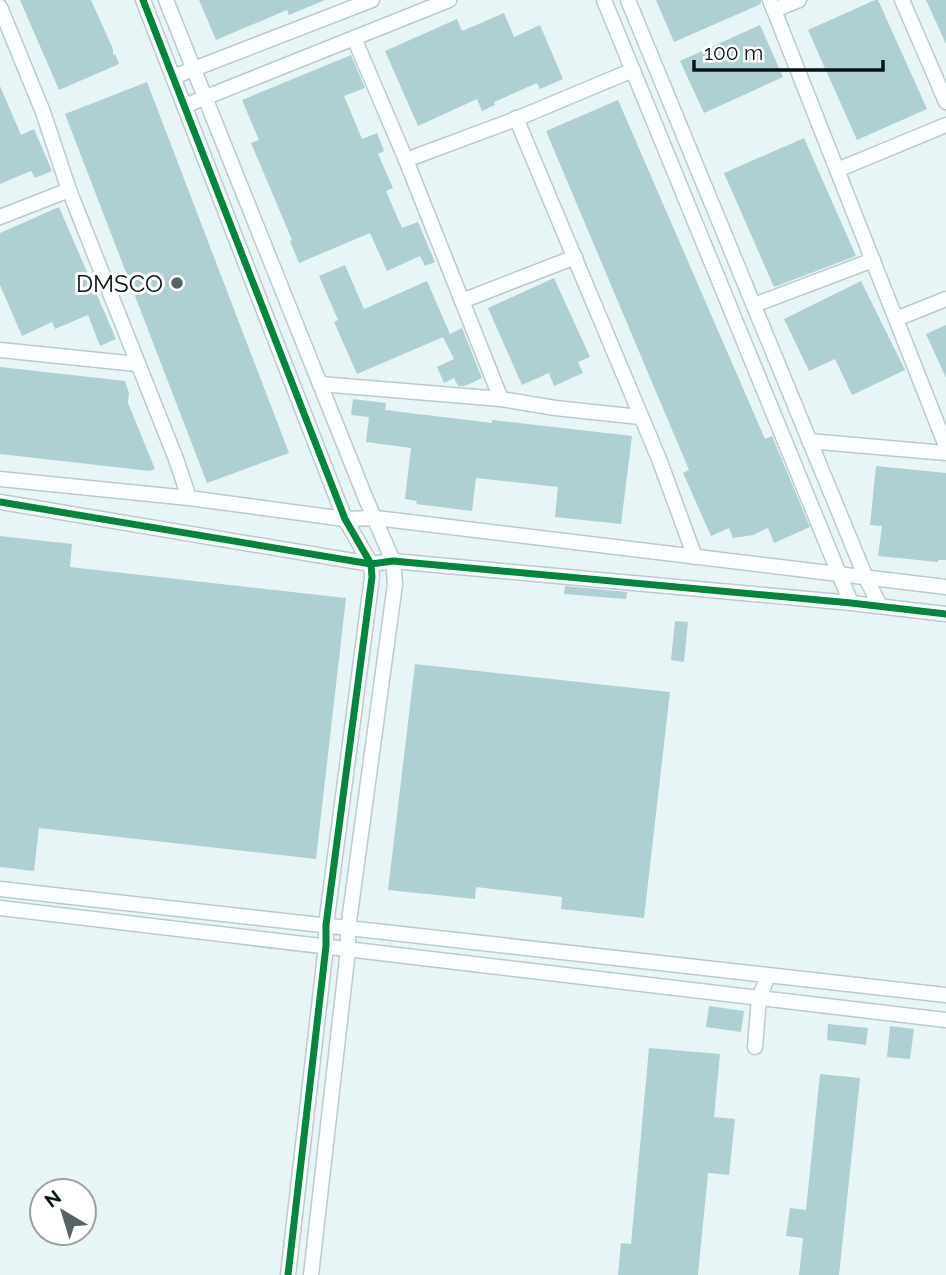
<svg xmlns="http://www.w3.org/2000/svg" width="946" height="1275" viewBox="0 0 946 1275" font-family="Raleway,sans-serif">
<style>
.building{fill:#afd0d3}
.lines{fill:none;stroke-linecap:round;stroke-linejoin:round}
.minor-casing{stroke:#bccacc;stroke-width:17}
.minor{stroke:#fbfefe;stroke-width:14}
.cycleway-casing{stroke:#fff;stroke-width:11}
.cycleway{stroke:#00873e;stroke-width:7}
.poi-dot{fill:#546364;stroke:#fff;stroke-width:2.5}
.labels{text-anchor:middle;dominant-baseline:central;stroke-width:6;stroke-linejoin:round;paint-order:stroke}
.poi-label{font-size:24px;fill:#051415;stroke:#fff;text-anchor:end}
</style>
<rect width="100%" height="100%" fill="#e7f5f7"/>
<g class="building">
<path d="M20,0H91L113,49V55L115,54L119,64L59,90Z"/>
<path d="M199,0H325L289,15L287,10L216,40Z"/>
<path d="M656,0H761V4L674,42Z"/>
<path d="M875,0H878L927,109L857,140L808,30Z"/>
<path d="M926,0H946V44Z"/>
<path d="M504,13L514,37L540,25L563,79L540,89L537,83L494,102L495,105L482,111L477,99L418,126L385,51L457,19L462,31Z"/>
<path d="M760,25L783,77L704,113L680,61Z"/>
<path d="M351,55L365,88L344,96L362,139L377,133L384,151L378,154L393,188L386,191L402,228L418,222L435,262L425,266L420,256L387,271L370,233L299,263L290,241L292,240L251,143L259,140L242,100Z"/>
<path d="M147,82L289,453L207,483L65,114Z"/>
<path d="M0,86L21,135L34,129L52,171L35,178L31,171L0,184Z"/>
<path d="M618,100L765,439L772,436L810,527L774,543L768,528L753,535L733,538L729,528L711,536L683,473L689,470L546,131Z"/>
<path d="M804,138L856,256L774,287L724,173Z"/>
<path d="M59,207L116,339L100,346L88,315L55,329L52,322L22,336L0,285V233Z"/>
<path d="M345,265L364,309L427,281L450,334L462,328L482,378L465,386H458L454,378L444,383L437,367L454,359L443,337L448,335L357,374L334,322L338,320L319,276Z"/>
<path d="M554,278L590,357L578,362L583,373L554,386L549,373L522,385L488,308Z"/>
<path d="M861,281L905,370L852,395L835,359L809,371L784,319Z"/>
<path d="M946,325V378L926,334Z"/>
<path d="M0,367L125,381L129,393L128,403L155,469L150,471L0,454Z"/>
<path d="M353,399L386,403L385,410L492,423V420L632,436L621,524L555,517L558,487L476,478L472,511L416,504L417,501L405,499L411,448L366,442L369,417L351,415Z"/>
<path d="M876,466L946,473V560H938V562L878,556L882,526L870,525Z"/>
<path d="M0,536L72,544L70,567L346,598L316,859L39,828L34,871L0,867Z"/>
<path d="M565,586L627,592L626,599L564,594Z"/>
<path d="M675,621L688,622L684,662L671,660Z"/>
<path d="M415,664L670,692L644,918L561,909L562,897L476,887L475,899L388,890Z"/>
<path d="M709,1006L744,1011L741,1032L706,1027Z"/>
<path d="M828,1024L868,1028L866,1045L827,1040Z"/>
<path d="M890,1026L914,1029L910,1059L887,1057Z"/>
<path d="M649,1048L720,1054L714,1117L735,1119L729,1175L708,1173L698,1275H618L621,1243L631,1244Z"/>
<path d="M820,1074L860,1078L839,1275H799L803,1238L786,1236L790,1208L806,1210Z"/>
</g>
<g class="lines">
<defs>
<g id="minor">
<path d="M143,0L345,519L371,564L372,577L326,925V946L288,1275"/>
<path d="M166,0L366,499L393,561L395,584L348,929V950L311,1275"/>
<path d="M604,0L851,603"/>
<path d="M628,0L866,578L880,606"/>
<path d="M770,0L946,446"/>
<path d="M902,0L946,102"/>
<path d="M0,7L43,112L69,190L176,459L189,498"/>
<path d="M774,10L799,0"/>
<path d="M354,38L406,160L501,399"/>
<path d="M173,77L372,0"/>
<path d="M184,106L449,0"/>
<path d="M516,118L659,459L695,557"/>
<path d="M406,160L516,119L633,70"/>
<path d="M837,170L946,125"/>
<path d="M0,217L69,190"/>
<path d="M462,301L575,257"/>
<path d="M754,305L873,260"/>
<path d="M896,319L946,299"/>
<path d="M0,350L137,364"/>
<path d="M320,384L501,399L555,408L640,417"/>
<path d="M809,441L946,453"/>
<path d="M0,479L189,498L345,519L376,518L946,587"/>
<path d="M0,502L371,564L393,561L851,603L946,614"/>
<path d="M0,889L946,995"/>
<path d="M0,908L946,1020"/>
<path d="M755,1047L759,998L768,976"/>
</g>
</defs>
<use href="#minor" class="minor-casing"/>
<use href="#minor" class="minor"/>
<defs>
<g id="cycleway">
<path d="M143,0L345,519L371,564L372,577L326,925V946L288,1275"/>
<path d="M0,502L371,564L393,561L851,603L946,614"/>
</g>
</defs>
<use href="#cycleway" class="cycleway-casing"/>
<use href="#cycleway" class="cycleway"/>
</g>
<circle class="poi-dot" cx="177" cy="283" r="7"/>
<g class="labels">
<g class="poi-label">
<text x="163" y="283">DMSCO</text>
</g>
</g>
<g transform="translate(63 1212) rotate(322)"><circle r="33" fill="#ffffff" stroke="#9ba1a1" stroke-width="2"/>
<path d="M0-5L12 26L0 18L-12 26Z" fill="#546364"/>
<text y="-10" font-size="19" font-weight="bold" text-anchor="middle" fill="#051415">N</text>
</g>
<path d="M694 60v10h189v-10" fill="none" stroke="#051415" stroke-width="3.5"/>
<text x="704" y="60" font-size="21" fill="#051415" stroke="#ffffff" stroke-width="5" paint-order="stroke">100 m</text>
</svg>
